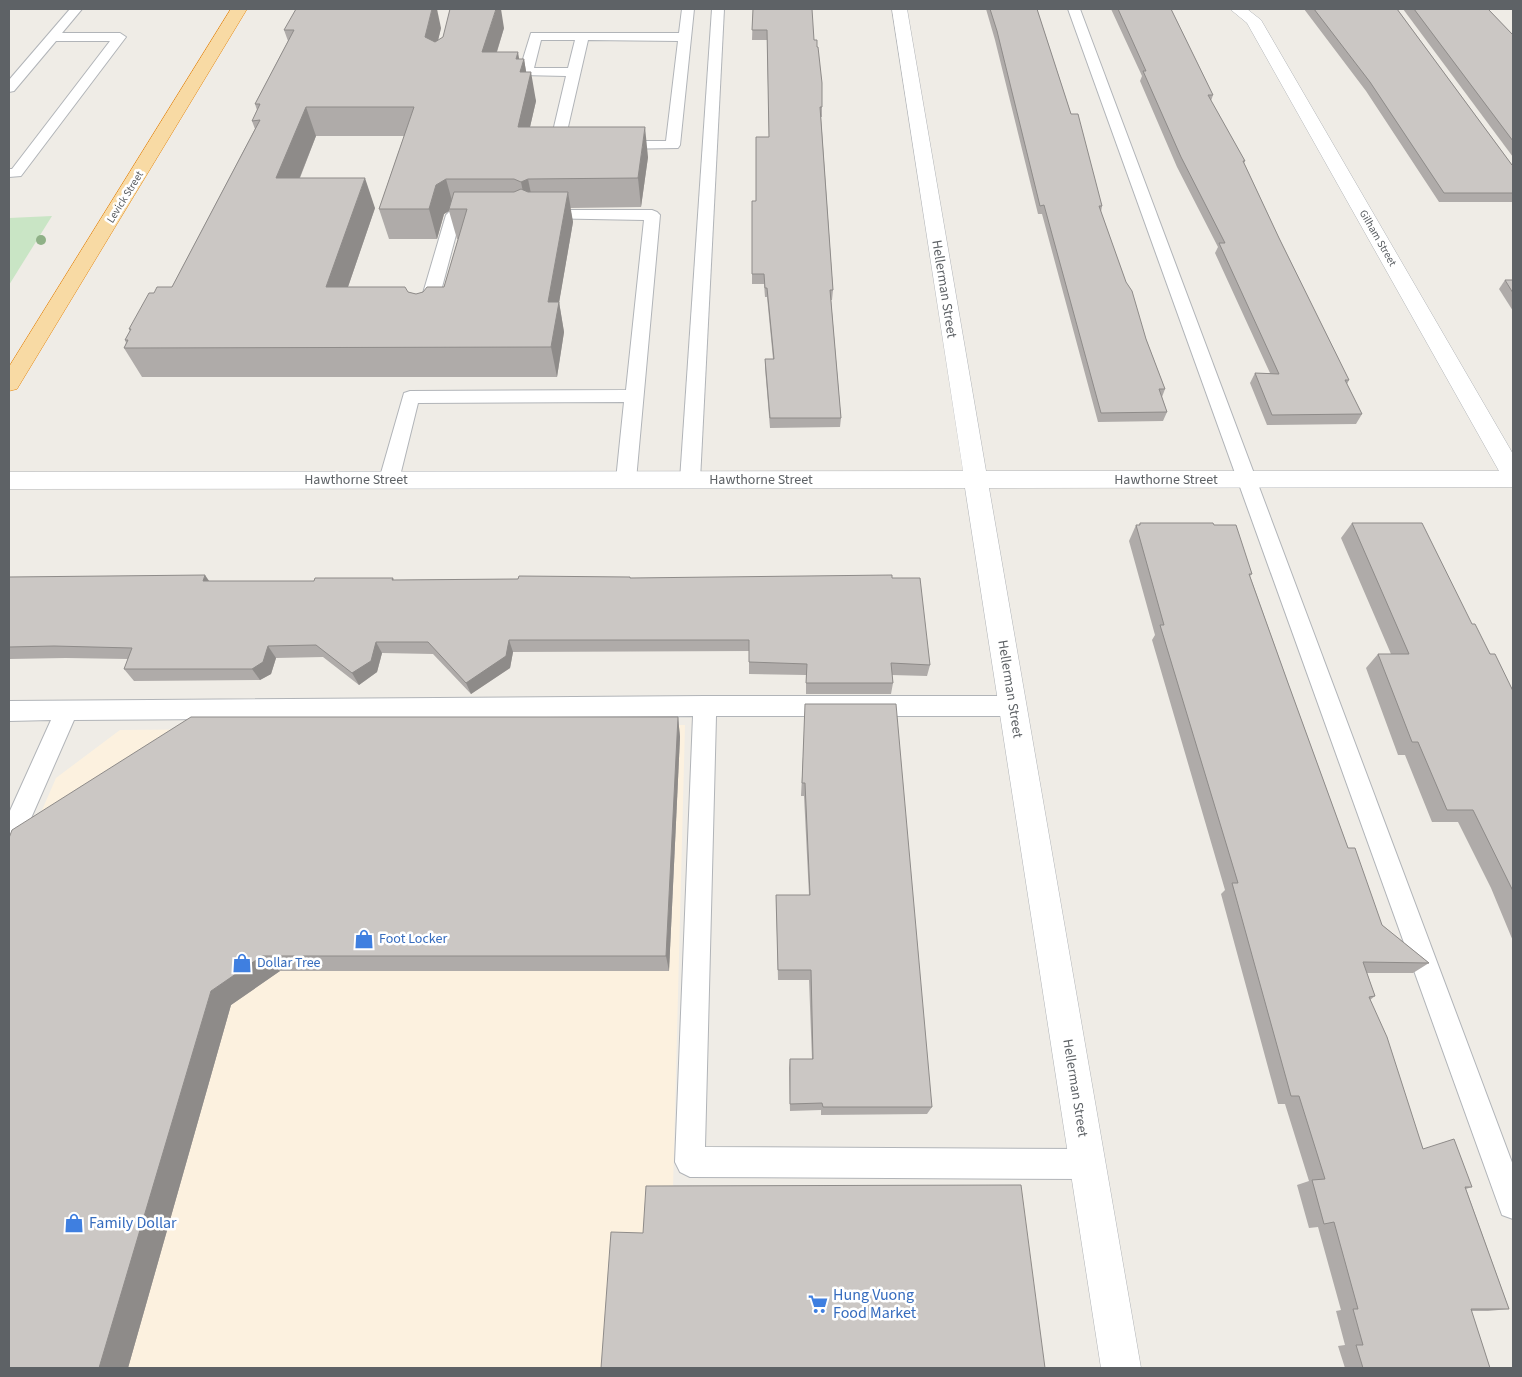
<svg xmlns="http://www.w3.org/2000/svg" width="1522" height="1377" viewBox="0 0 1522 1377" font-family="'Source Sans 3',sans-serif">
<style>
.commercial{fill:#fcf1df}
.green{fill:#c9e5c5}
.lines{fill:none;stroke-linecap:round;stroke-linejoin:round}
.service-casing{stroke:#b1b4b8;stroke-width:2}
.minor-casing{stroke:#b1b4b8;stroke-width:1}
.trunk-casing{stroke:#e6870f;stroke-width:1}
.service{fill:#fff;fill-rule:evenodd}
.minor{fill:#fff;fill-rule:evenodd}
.trunk{fill:#f8daa4;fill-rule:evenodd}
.tree{fill:#8fb187}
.wall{fill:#afaba9;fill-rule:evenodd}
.shaded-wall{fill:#8e8b89}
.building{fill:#cbc7c4;stroke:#8e8b89}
.labels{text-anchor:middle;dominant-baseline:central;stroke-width:5;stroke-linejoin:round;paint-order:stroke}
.far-street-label{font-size:11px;fill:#5e6266;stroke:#fff}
.street-label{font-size:14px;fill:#5e6266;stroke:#fff}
.shop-label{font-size:14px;fill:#366cbe;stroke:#fff;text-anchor:start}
.near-shop-label{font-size:16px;fill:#366cbe;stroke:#fff;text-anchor:start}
</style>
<rect width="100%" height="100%" fill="#efece6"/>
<path class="commercial" d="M685,725L673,1188L1022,1189L1045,1368H9V886L56,778L120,730Z"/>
<path class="green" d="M52,216L9,285V218Z"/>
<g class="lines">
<defs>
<g id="service">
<path d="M70,9H82L62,33H120L126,37L21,176L9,177V169H12L110,41H56L14,91L9,92V80Z"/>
<path d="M682,9H694L680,145L678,148L616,149L611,148L609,145L611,142L616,141H666L678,41L588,40L565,140L574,141L576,144L574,147H552L550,144L566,76L521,75L519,72L531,33H679ZM541,40H575L568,68H534Z"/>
<path d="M712,9H724L700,480L697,485L690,487L683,485L680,480Z"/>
<path d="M1068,9H1080L1513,1165V1219L1502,1215L1498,1204Z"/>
<path d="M454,210L481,212L484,215L481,218L460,220L434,317L431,321L425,322L419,321L416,317L446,215L449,212Z"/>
<path d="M542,210H652L657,212L660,215L636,480L633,485L626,487L619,485L616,480L624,402L418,403L399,480L396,485L389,487L382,485L379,480L404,393L410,391L626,390L644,220L537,218L534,215L537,212Z"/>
<path d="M705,696H1013L1021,699L1024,706L1021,713L1013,716H716L705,1147L1087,1149L1097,1154L1102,1164L1097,1174L1087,1179L690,1177L680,1172L675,1162L693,716L74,720L18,848L9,851V813L51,720L9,721V701Z"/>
</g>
<path id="minor" d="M892,9H907L986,471H1499L1247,23L1230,9H1247L1261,20L1513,454V487L989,488L1141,1368H1101L965,488L9,489V472L963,471Z"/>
<path id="trunk" d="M231,9H247L20,384L17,389L9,391V367Z"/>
</defs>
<use href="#service" class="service-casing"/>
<use href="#minor" class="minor-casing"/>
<use href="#trunk" class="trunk-casing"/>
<use href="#service" class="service"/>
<use href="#minor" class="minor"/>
<use href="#trunk" class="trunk"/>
</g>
<circle class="tree" cx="41" cy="240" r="5"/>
<g class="wall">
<path d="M753,9L814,40L817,47L822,107V117H821L833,290L832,300H831L841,418L840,427L770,428L765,368V359H773L767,297H765L764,284H752V274L756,201L769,137L767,40H752Z"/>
<path d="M986,9H1037L1071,114L1102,206L1101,212L1146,339L1165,389L1162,397L1167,412L1163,421L1098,422L1042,214H1038L995,40Z"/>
<path d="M1111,9H1171L1213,95L1211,101L1245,161L1244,163L1279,238L1349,380L1347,384L1362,414L1356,424L1267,425L1250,383L1255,373H1270L1215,253L1218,247L1177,167L1140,81L1142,76Z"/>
<path d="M1304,9H1397L1512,165H1513V202H1439L1366,91Z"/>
<path d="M1403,9H1488L1513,35V157Z"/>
<path d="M441,28L438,40L504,28L497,52L519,59H524L526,72L536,101L530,127L648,157L641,207L570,208L573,222L559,302L564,332L557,377H142L124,348L126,343L125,340L130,331L129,329L154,293L172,287L255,129L252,121L257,110L255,104L288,41L284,30ZM316,136H404L379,209L389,239H437L444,214L449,211L457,239H458L444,287L416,294L408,292L348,287L375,208L300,178Z"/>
<path d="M1505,280H1513V311L1499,289Z"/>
<path d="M1140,523L1252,574L1250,576L1288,683L1348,848L1382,925L1429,963L1413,973H1367L1375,996L1370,1000L1423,1149L1472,1187L1466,1189L1509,1309L1488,1311H1471L1490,1368H1345L1338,1346L1345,1345L1336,1311L1341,1310L1318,1227L1309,1228L1297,1185L1309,1181L1285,1104H1278L1221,894L1225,890L1152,640L1155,635L1129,541L1136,525H1139Z"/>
<path d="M1352,523L1472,624L1513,691V941L1491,888L1458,822H1432L1405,755H1398L1366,668L1378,654H1391L1341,538Z"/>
<path d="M9,577L210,581H314L393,578L394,580L892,578L930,665L927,676L892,675L893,683L891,694H806V675L749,674V651L513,652L510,668L471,694L433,654L382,653L377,672L359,685L323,657L276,658L271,674L260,680L134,681L124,669L128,659L66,658L9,659Z"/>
<path d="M678,717L680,737L669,971H280L231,1005L128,1368H9V838Z"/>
<path d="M805,718L932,1107L927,1114L821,1115V1110L790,1111L789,1068L790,1059H812L809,980H778L776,895H809L804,796H801Z"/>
</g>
<g class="shaded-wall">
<path d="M432,9H437L441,28L432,66L425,37Z"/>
<path d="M496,9H501L504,28L488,80L482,52Z"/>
<path d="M518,52L521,70L524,59L528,83L531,72L536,101L523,157L518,127L516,59Z"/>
<path d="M306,107L316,136L288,207L276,178Z"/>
<path d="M645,127L648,157L641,207L638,178Z"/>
<path d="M365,178L375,208L338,316L326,287Z"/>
<path d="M446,179L454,208L449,209V211L444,214L437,239L429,209L436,185Z"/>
<path d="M528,179L534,208L527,212L521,182Z"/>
<path d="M568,192L573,222L554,332L548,302Z"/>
<path d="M559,302L564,332L557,377L551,347Z"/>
<path d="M205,575L214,588L203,581Z"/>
<path d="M509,640L513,652L510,668L471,694L466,683Z"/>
<path d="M376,642L382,653L377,672L359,685L352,673Z"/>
<path d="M268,646L276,658L271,674L260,680L252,669Z"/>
<path d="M678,717L680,737L669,971L666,956Z"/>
<path d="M262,956L280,971L231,1005L128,1368H99L211,991Z"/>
</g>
<g class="building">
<path d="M296,9H432L425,37L435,42L443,37L450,9H496L482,52H518L516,59H524L520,72H531L518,127H645L638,178L528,179L521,182L514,179H446L436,185L429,209H379L414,107H306L276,178H365L326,287H405L408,292L416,294L423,292L427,287H444L467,209H449L454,192H514L521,189L528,192H568L548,302H559L551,347L124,348L128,340H125L131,329H129L149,293H154L157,287H172L260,120L252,121L260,104H255L294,30H284Z"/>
<path d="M753,9H812L814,40H817V47H818L822,83V107H820L833,290H830L841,418H770L765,359H774L767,288H765L764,274H752V201H756V137H769L767,30H752Z"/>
<path d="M990,9H1037L1071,114H1078L1102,206H1099L1126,282L1132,291L1146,339L1165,389H1159L1167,412L1101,413L1044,205L1040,206L997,31Z"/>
<path d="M1118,9H1171L1213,95H1208L1245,161H1243L1279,238L1349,380H1345L1362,414L1272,415L1255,373L1279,374L1219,243H1225L1181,157L1143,71H1146Z"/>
<path d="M1314,9H1397L1512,165H1513V193H1444L1370,82Z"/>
<path d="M1414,9H1488L1513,35V141Z"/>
<path d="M1505,280H1513V293Z"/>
<path d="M1140,523H1213L1214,525H1236L1252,574H1249L1288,683L1348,848H1355L1382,925L1429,963L1363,962L1375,996L1369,997L1387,1037L1423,1149L1454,1139L1472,1187H1465L1509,1309H1471L1490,1368H1363L1356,1345H1363L1353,1309H1358L1334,1222L1324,1224L1312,1180L1325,1179L1299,1096H1291L1232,883H1238L1160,625H1164L1136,525H1140Z"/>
<path d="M1352,523H1422L1472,624H1475L1490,654H1495L1513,691V891L1473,810H1447L1418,742H1412L1378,654H1409Z"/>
<path d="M205,575L203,581H314L315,578H393L392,580L518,579L519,576L630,577V578L892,575V578H920L930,665L891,663L893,683H806L807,664L749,662V640H509L506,656L466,683L428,642H376L371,661L352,673L316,645L268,646L263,662L252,669H124L132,648L54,646L9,647V577Z"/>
<path d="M805,704H896L932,1107H823L822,1103L790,1104V1059H813L811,970H778L776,895H810L805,783H802Z"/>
<path d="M191,717H678L666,956H262L211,991L99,1368H9V838L12,830Z"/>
<path d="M1021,1185L1045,1368H601L611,1232L643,1233L646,1186Z"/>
</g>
<defs>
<symbol id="shop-bare" viewBox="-9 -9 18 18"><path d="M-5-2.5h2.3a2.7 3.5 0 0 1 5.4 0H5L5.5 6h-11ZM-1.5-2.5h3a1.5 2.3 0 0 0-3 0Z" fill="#3f7fe0" stroke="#fff" stroke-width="2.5" paint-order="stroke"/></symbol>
<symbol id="supermarket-bare" viewBox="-9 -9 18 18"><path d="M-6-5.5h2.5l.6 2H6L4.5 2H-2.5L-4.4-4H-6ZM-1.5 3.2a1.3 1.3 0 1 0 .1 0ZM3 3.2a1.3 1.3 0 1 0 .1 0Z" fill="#3f7fe0" stroke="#fff" stroke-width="2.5" paint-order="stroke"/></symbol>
</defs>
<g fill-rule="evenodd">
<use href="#shop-bare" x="350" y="925" width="28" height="28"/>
<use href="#shop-bare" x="228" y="949" width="28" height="28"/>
<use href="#shop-bare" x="60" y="1209" width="28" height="28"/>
<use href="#supermarket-bare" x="804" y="1290" width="28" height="28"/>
</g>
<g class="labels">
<g class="far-street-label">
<text transform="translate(125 197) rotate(-58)">Levick Street</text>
<text transform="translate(1378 238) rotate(60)">Gilham Street</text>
</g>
<g class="street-label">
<text transform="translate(944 289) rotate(81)">Hellerman Street</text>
<text x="356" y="480">Hawthorne Street</text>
<text x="761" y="480">Hawthorne Street</text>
<text x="1166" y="480">Hawthorne Street</text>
<text transform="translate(1010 689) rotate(81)">Hellerman Street</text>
<text transform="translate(1075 1088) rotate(81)">Hellerman Street</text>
</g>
<g class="shop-label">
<text x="379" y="939">Foot Locker</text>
<text x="257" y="963">Dollar Tree</text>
</g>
<g class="near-shop-label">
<text x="89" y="1223">Family Dollar</text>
<text x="833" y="1295">Hung Vuong<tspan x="833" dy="18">Food Market</tspan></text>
</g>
</g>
<rect width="1522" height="1377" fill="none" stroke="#5e6266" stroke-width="20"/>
</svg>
